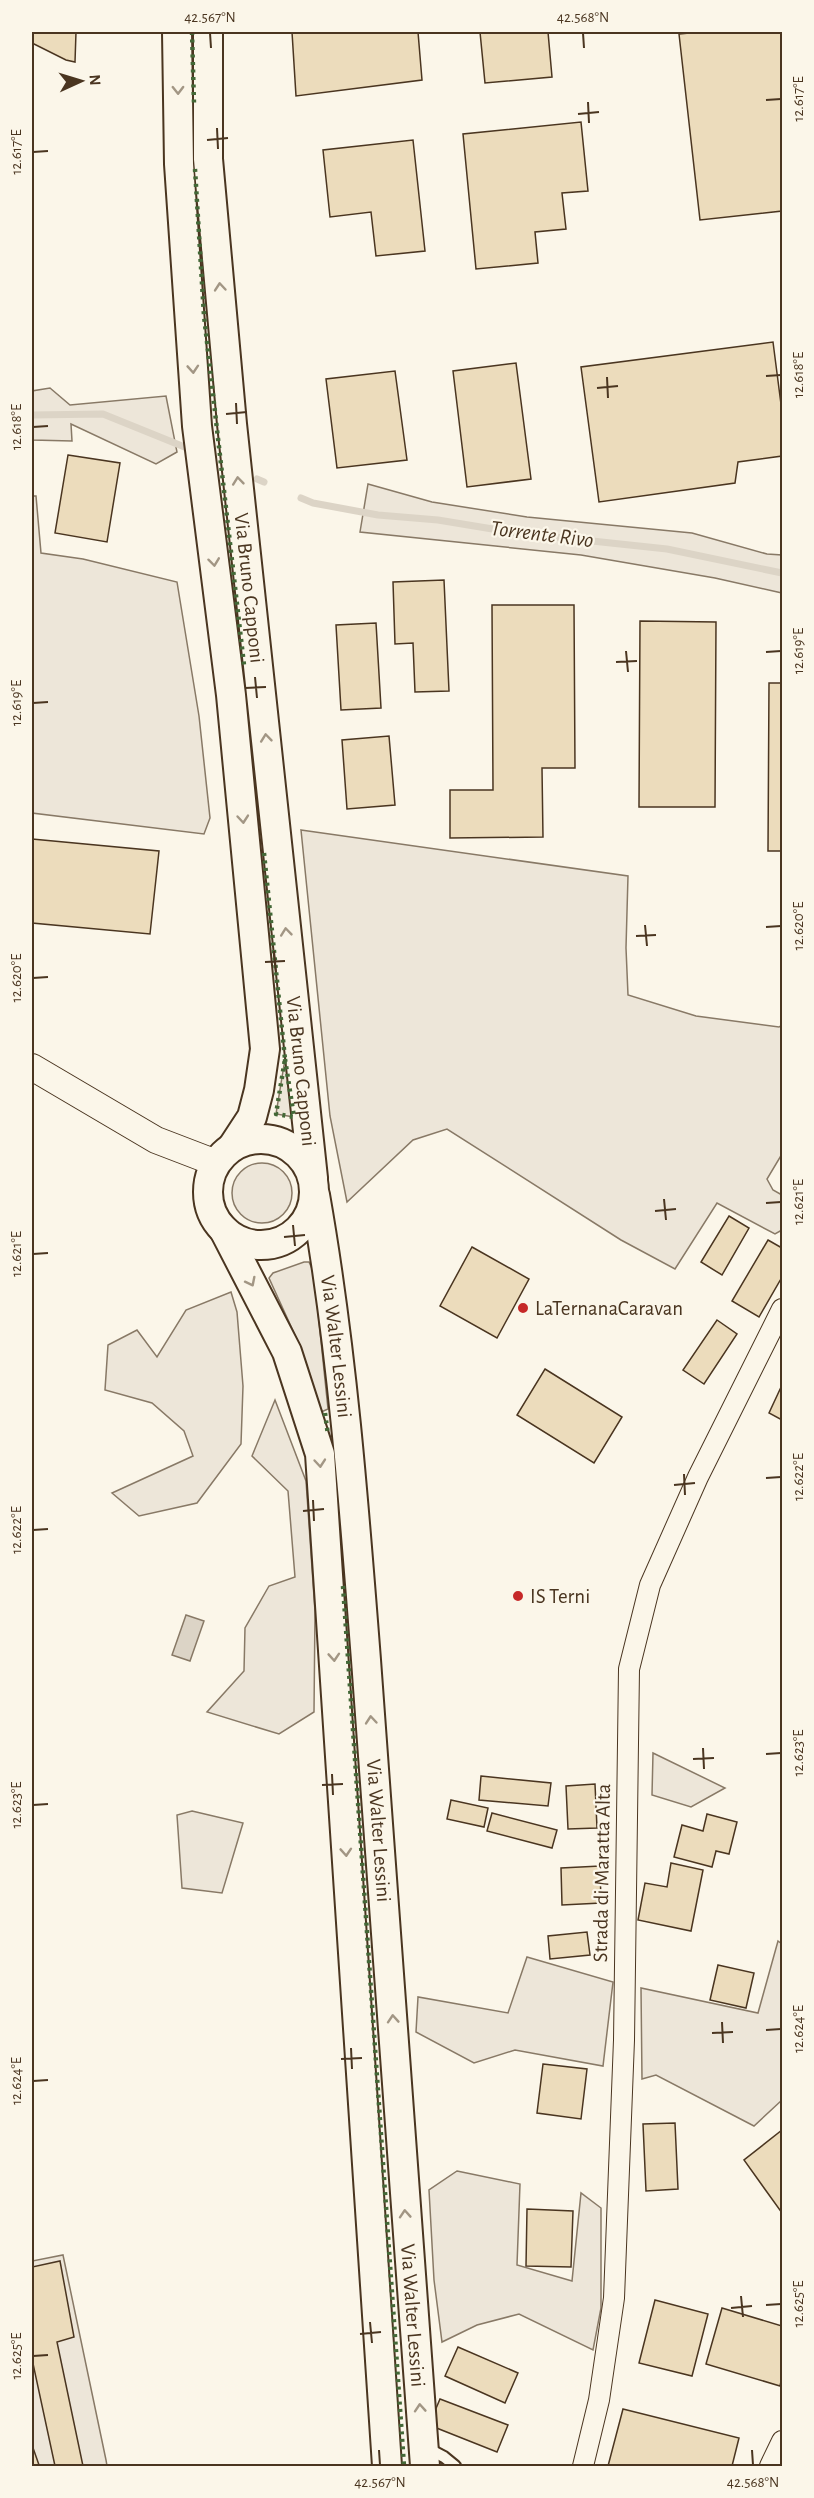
<svg xmlns="http://www.w3.org/2000/svg" width="814" height="2498" viewBox="0 0 814 2498" font-family="'Alegreya Sans',sans-serif">
<style>
.green{fill:#ede6d9;stroke:#887966;stroke-width:1.5}
.water{fill:#dcd4c6;stroke:#887966;stroke-width:1.5}
.lines{fill:none;stroke-linecap:round;stroke-linejoin:round}
.stream{stroke:#dcd4c6;stroke-width:7}
.building{fill:#ecdcbc;stroke:#4a3520;stroke-width:1.5}
.service-casing{stroke:#4a3520;stroke-width:14}
.minor-casing{stroke:#4a3520;stroke-width:22}
.tertiary-casing{stroke:#4a3520;stroke-width:28}
.secondary-casing{stroke:#4a3520;stroke-width:32}
.service{stroke:#fbf6e9;stroke-width:10}
.minor{stroke:#fbf6e9;stroke-width:20}
.tertiary{stroke:#fbf6e9;stroke-width:26}
.secondary{stroke:#fbf6e9;stroke-width:28}
.hedge{stroke:#436837;stroke-width:4.5;stroke-dasharray:3 4.5;stroke-linecap:butt}
.oneway{stroke:#a29684}
.ticks{fill:none;stroke:#4a3520;stroke-width:2}
.poi-dot{fill:#c62828;stroke:#fbf6e9;stroke-width:2}
.labels{text-anchor:middle;dominant-baseline:central;stroke-width:4.5;stroke-linejoin:round;paint-order:stroke}
.street-label{font-size:21px;fill:#4a3520;stroke:#fbf6e9}
.poi-label{font-size:21px;fill:#4a3520;stroke:#fbf6e9;text-anchor:start}
.water-label{font-size:22px;font-style:italic;fill:#4a3520;stroke:#fbf6e9}
.neatline{fill:none;stroke:#4a3520;stroke-width:2}
.ticks-label{font-size:15px;text-anchor:middle;fill:#4a3520}
</style>
<rect width="100%" height="100%" fill="#fbf6e9"/>
<g class="green">
<path d="M50,388L70,405L166,396L177,452L156,464L71,424L72,441L32,440V391Z"/>
<path d="M368,484L432,502L527,517L692,533L767,554L782,555V593L715,578L581,555L360,532Z"/>
<path d="M32,496H36L41,553L83,559L177,582L199,716L210,818L204,834L32,813Z"/>
<path d="M301,830L628,876L626,948L628,995L696,1016L779,1027L782,1025V1154L767,1179L773,1190L782,1195V1230L775,1234L717,1203L675,1269L621,1240L447,1129L413,1140L347,1202L330,1116Z"/>
<path d="M285,1059L294,1117L276,1114Z"/>
<circle cx="262" cy="1193" r="30"/>
<path d="M304,1262H309L314,1273L328,1409L319,1413L299,1344L269,1278L273,1273Z"/>
<path d="M231,1292L237,1312L243,1386L241,1444L197,1503L139,1516L112,1493L193,1456L184,1431L152,1403L105,1390L108,1345L137,1330L157,1357L186,1310Z"/>
<path d="M275,1400L306,1481L315,1611L314,1712L279,1734L207,1712L244,1671L245,1628L269,1586L295,1577L288,1491L252,1456Z"/>
<path d="M653,1753L725,1788L691,1807L652,1795Z"/>
<path d="M192,1811L243,1823L222,1893L182,1888L177,1815Z"/>
<path d="M778,1941L782,1944V2100L754,2126L656,2075L642,2079L641,1988L758,2013Z"/>
<path d="M527,1957L613,1982L603,2066L515,2050L474,2063L416,2032L418,1997L508,2013Z"/>
<path d="M457,2171L520,2184L517,2265L572,2281L581,2193L601,2208V2308L593,2350L519,2314L477,2325L442,2342L434,2280L429,2190Z"/>
<path d="M63,2255L106,2460L107,2466H32V2261Z"/>
</g>
<path class="water" d="M186,1615L204,1621L190,1661L172,1655Z"/>
<g class="lines">
<g class="stream">
<path d="M32,415L103,414L187,448"/>
<path d="M257,479L264,482"/>
<path d="M301,498L313,503L378,515L438,520L517,533L667,549L782,573"/>
</g>
</g>
<g class="building">
<path d="M32,32H76L75,62L66,60L32,43Z"/>
<path d="M292,32H418L422,80L296,96Z"/>
<path d="M480,32H548L552,77L485,83Z"/>
<path d="M700,32H782V211L700,220L679,34Z"/>
<path d="M581,122L588,191L562,193L566,229L535,232L538,263L476,269L463,134Z"/>
<path d="M413,140L425,251L376,256L371,212L330,217L323,150Z"/>
<path d="M773,342L782,412V456L738,462L735,483L599,502L581,367Z"/>
<path d="M516,363L531,479L467,487L453,371Z"/>
<path d="M395,371L407,460L337,468L326,379Z"/>
<path d="M68,455L120,463L107,542L55,533Z"/>
<path d="M444,580L449,691L415,692L413,643L395,644L393,582Z"/>
<path d="M492,605H574L575,768H542L543,837L450,838V790H493Z"/>
<path d="M640,621L716,622L715,807H639Z"/>
<path d="M376,623L381,708L341,710L336,625Z"/>
<path d="M769,683H782V851H768Z"/>
<path d="M389,736L395,805L347,809L342,740Z"/>
<path d="M32,839L159,851L150,934L32,923Z"/>
<path d="M729,1216L749,1228L722,1275L701,1262Z"/>
<path d="M768,1240L782,1248V1277L759,1317L732,1301Z"/>
<path d="M472,1247L529,1279L497,1338L440,1306Z"/>
<path d="M717,1320L737,1334L704,1384L683,1370Z"/>
<path d="M545,1369L622,1417L594,1463L517,1415Z"/>
<path d="M782,1385V1420L769,1413Z"/>
<path d="M481,1776L551,1783L548,1806L479,1800Z"/>
<path d="M595,1784L597,1828L568,1829L566,1786Z"/>
<path d="M451,1800L488,1808L484,1827L447,1819Z"/>
<path d="M492,1813L557,1830L552,1848L487,1831Z"/>
<path d="M707,1814L737,1822L729,1854L716,1851L712,1867L674,1857L682,1825L703,1831Z"/>
<path d="M671,1863L703,1870L691,1931L638,1920L645,1883L667,1887Z"/>
<path d="M600,1866L601,1903L562,1905L561,1868Z"/>
<path d="M587,1932L590,1955L550,1959L548,1936Z"/>
<path d="M718,1965L754,1973L746,2008L710,2000Z"/>
<path d="M543,2064L587,2069L581,2119L537,2113Z"/>
<path d="M675,2123L678,2189L646,2191L643,2124Z"/>
<path d="M782,2130V2213L744,2160Z"/>
<path d="M527,2209L573,2211L571,2267L526,2266Z"/>
<path d="M60,2261L74,2337L57,2342L83,2466H55L32,2359V2267Z"/>
<path d="M655,2300L708,2314L692,2376L639,2363Z"/>
<path d="M722,2308L782,2326V2377L780,2386L706,2364Z"/>
<path d="M458,2347L518,2373L505,2403L445,2376Z"/>
<path d="M440,2399L508,2425L497,2452L429,2425Z"/>
<path d="M623,2409L739,2438L732,2466H608Z"/>
<path d="M32,2445L39,2465L35,2466H32Z"/>
</g>
<g class="lines">
<defs>
<path id="service" d="M425,2447L444,2457L455,2466"/>
<g id="minor">
<path d="M583,2466L599,2400L614,2298L624,2040L629,1669L650,1585L698,1477L782,1309"/>
<path d="M770,2466L782,2441"/>
</g>
<path id="tertiary" d="M32,1067L156,1140L216,1163"/>
<g id="secondary">
<path d="M177,32L179,164L197,426L231,695L265,1049L259,1090L252,1117L233,1146"/>
<path id="s1" d="M208,32V159L232,424L313,1178"/>
<circle cx="261" cy="1192" r="53"/>
<path id="s2" d="M315,1195C342,1348 354,1505 366,1660C388,1929 403,2198 425,2466"/>
<path d="M224,1230L287,1352L320,1454L387,2466"/>
</g>
</defs>
<use href="#service" class="service-casing"/>
<use href="#minor" class="minor-casing"/>
<use href="#tertiary" class="tertiary-casing"/>
<use href="#secondary" class="secondary-casing"/>
<use href="#service" class="service"/>
<use href="#minor" class="minor"/>
<use href="#tertiary" class="tertiary"/>
<use href="#secondary" class="secondary"/>
<g class="hedge">
<path d="M192,32L194,104"/>
<path d="M195,169L204,316L244,665"/>
<path d="M264,853L285,1059"/>
<path d="M285,1059L294,1117L276,1114Z"/>
<path d="M325,1413L328,1435"/>
<path d="M343,1586L404,2466"/>
</g>
</g>
<defs><path id="oneway-chevron" d="M-2-3.5L2.5 0L-2 3.5" fill="none" stroke-width="1.6" stroke-linecap="round" stroke-linejoin="round" transform="scale(1.5)"/></defs>
<g class="oneway">
<use href="#oneway-chevron" transform="translate(178 90) rotate(89)"/>
<use href="#oneway-chevron" transform="translate(220 287) rotate(-95)"/>
<use href="#oneway-chevron" transform="translate(193 369) rotate(86)"/>
<use href="#oneway-chevron" transform="translate(238 481) rotate(-96)"/>
<use href="#oneway-chevron" transform="translate(214 562) rotate(83)"/>
<use href="#oneway-chevron" transform="translate(266 738) rotate(-96)"/>
<use href="#oneway-chevron" transform="translate(243 819) rotate(85)"/>
<use href="#oneway-chevron" transform="translate(286 932) rotate(-96)"/>
<use href="#oneway-chevron" transform="translate(251 1282) rotate(63)"/>
<use href="#oneway-chevron" transform="translate(320 1463) rotate(85)"/>
<use href="#oneway-chevron" transform="translate(334 1657) rotate(86)"/>
<use href="#oneway-chevron" transform="translate(371 1720) rotate(-95)"/>
<use href="#oneway-chevron" transform="translate(346 1852) rotate(86)"/>
<use href="#oneway-chevron" transform="translate(393 2019) rotate(-94)"/>
<use href="#oneway-chevron" transform="translate(405 2214) rotate(-94)"/>
<use href="#oneway-chevron" transform="translate(420 2408) rotate(-94)"/>
</g>
<path class="ticks" d="M210,33L211,48M583,33L584,48M766,100L781,99M588,102L589,123M578,114L599,112M217,128L218,149M207,140L228,138M33,152L48,151M766,376L781,375M607,377L608,398M597,388L618,386M236,403L237,424M226,414L247,412M33,427L48,426M626,651L628,672M766,652L781,651M616,662L637,661M255,677L257,698M245,688L266,687M33,703L48,702M645,925L647,946M766,927L781,926M636,936L656,935M274,951L276,972M265,962L285,961M33,978L48,977M664,1199L666,1220M766,1203L781,1202M655,1211L676,1209M293,1225L295,1246M284,1237L305,1235M33,1254L48,1253M684,1474L685,1495M766,1478L781,1477M674,1485L695,1483M313,1500L314,1521M303,1511L324,1509M33,1530L48,1529M703,1748L704,1769M766,1754L781,1753M693,1759L714,1758M332,1774L333,1795M322,1785L343,1784M33,1805L48,1804M722,2022L723,2043M766,2030L781,2029M712,2033L733,2032M351,2048L352,2069M341,2059L362,2058M33,2081L48,2080M741,2296L743,2317M766,2305L781,2304M731,2308L752,2306M370,2322L372,2343M360,2334L381,2332M33,2356L48,2355M379,2450L380,2465M752,2450L753,2465"/>
<g class="poi-dot">
<circle cx="523" cy="1308" r="6"/>
<circle cx="518" cy="1596" r="6"/>
</g>
<g class="labels">
<g class="street-label">
<text stroke="none"><textPath href="#s1" startOffset="558">Via Bruno Capponi</textPath></text>
<text stroke="none"><textPath href="#s1" startOffset="1044">Via Bruno Capponi</textPath></text>
<text stroke="none"><textPath href="#s2" startOffset="153">Via Walter Lessini</textPath></text>
<text stroke="none"><textPath href="#s2" startOffset="639">Via Walter Lessini</textPath></text>
<text transform="translate(602 1873) rotate(-89)">Strada di Maratta Alta</text>
<text stroke="none"><textPath href="#s2" startOffset="1125">Via Walter Lessini</textPath></text>
</g>
<g class="poi-label">
<text x="535" y="1308">LaTernanaCaravan</text>
<text x="530" y="1596">IS Terni</text>
</g>
<g class="water-label">
<text transform="translate(542 534) rotate(7)">Torrente Rivo</text>
</g>
</g>
<rect width="814" height="2498" fill="none" stroke="#fbf6e9" stroke-width="66"/>
<g transform="translate(81 81) rotate(86)" stroke="#fbf6e9" stroke-width="4.5" paint-order="stroke">
<path d="M0-4.5L10 22L0 15L-10 22Z" fill="#4a3520"/>
<text y="-9" font-size="16" font-weight="bold" text-anchor="middle" fill="#4a3520">N</text>
</g>
<rect x="33" y="33" width="748" height="2432" class="neatline"/>
<g class="ticks-label">
<text x="210" y="22">42.567°N</text>
<text x="583" y="22">42.568°N</text>
<text transform="translate(798 99) rotate(-90)" y="5">12.617°E</text>
<text transform="translate(16 152) rotate(-90)" y="5">12.617°E</text>
<text transform="translate(798 375) rotate(-90)" y="5">12.618°E</text>
<text transform="translate(16 427) rotate(-90)" y="5">12.618°E</text>
<text transform="translate(798 651) rotate(-90)" y="5">12.619°E</text>
<text transform="translate(16 703) rotate(-90)" y="5">12.619°E</text>
<text transform="translate(798 926) rotate(-90)" y="5">12.620°E</text>
<text transform="translate(16 978) rotate(-90)" y="5">12.620°E</text>
<text transform="translate(798 1202) rotate(-90)" y="5">12.621°E</text>
<text transform="translate(16 1254) rotate(-90)" y="5">12.621°E</text>
<text transform="translate(798 1477) rotate(-90)" y="5">12.622°E</text>
<text transform="translate(16 1530) rotate(-90)" y="5">12.622°E</text>
<text transform="translate(798 1753) rotate(-90)" y="5">12.623°E</text>
<text transform="translate(16 1805) rotate(-90)" y="5">12.623°E</text>
<text transform="translate(798 2029) rotate(-90)" y="5">12.624°E</text>
<text transform="translate(16 2081) rotate(-90)" y="5">12.624°E</text>
<text transform="translate(798 2304) rotate(-90)" y="5">12.625°E</text>
<text transform="translate(16 2356) rotate(-90)" y="5">12.625°E</text>
<text x="380" y="2487">42.567°N</text>
<text x="753" y="2487">42.568°N</text>
</g>
</svg>
